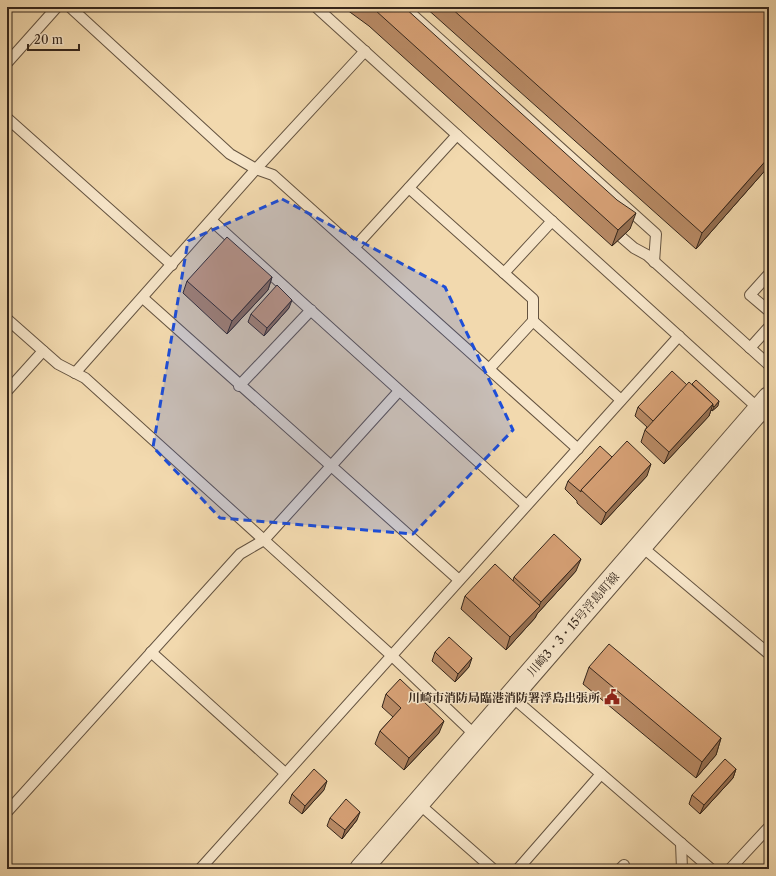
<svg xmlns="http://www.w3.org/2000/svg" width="776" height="876" viewBox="0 0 776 876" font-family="'Libre Caslon Text','Noto Serif JP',serif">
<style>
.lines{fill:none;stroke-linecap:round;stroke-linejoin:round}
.service-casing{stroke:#645340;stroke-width:12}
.tertiary-casing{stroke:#645340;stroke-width:24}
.service{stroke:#f7e6ca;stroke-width:10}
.tertiary{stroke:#f7e6ca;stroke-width:22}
.wall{fill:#b88a65;stroke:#35261b}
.shaded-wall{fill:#967052;stroke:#35261b}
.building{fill:#d6a075;stroke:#35261b}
.marked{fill:#1d4ed8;fill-opacity:0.2;stroke:#1d4ed8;stroke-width:3;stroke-dasharray:8 5;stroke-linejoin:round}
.labels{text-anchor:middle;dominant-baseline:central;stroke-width:3;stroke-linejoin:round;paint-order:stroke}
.street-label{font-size:12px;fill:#35261b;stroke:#f7e6ca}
.poi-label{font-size:12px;font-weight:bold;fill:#35261b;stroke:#f7e6ca;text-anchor:end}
</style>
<rect width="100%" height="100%" fill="#f2d9ae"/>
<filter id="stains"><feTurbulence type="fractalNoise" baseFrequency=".005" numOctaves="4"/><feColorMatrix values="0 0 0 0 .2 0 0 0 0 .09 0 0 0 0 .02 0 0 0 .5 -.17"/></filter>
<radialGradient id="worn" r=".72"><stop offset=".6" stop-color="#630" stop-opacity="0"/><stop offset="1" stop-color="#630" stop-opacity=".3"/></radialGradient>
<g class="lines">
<defs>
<g id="service">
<path d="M70,7L230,154L256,169L273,175L578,449"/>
<path d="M316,7L759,409"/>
<path d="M404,7L656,234L654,262"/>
<path d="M7,63L57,7"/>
<path d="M7,118L172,265"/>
<path d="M409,188L533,299V321L489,369"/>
<path d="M212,221L526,505"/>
<path d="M612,229L634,248L647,255L769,365"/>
<path d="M354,248L457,135"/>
<path d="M504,273L552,221"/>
<path d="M769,274L750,295L769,311"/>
<path d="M143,298L459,580"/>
<path d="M7,319L58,364L85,378L391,655L476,736"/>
<path d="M533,321L621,400"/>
<path d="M750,348L769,327"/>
<path d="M75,373L256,169L365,51"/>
<path d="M239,386L311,310"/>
<path d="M7,391L43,351"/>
<path d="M641,546L769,654"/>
<path d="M151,652L285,773"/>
<path d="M511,696L711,869"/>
<path d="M418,803L493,869"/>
<path d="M7,812L240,554L264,540L399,391"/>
<path d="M681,843L682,869"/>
<path d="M7,868L8,869"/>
<path d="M200,869L679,336"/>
<path d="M518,869L601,774"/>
<path d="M620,869L624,865"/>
<path d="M730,869L769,827"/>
</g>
<path id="tertiary" d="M361,869L769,398"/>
</defs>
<use href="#service" class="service-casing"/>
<use href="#tertiary" class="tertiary-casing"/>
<use href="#service" class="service"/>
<use href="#tertiary" class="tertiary"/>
</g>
<g class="wall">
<path d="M343,7H404L630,229L612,246L369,26Z"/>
<path d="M425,7H769V166L696,249Z"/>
<path d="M272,277L268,290L227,334L183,293L187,281Z"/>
<path d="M289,308L264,336L248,322L251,314Z"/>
<path d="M687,385L718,406L712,411L711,410L709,416L664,464L641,442L645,430L647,427L635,416L638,407Z"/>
<path d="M612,457L647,476L601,525L577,503V501L565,489L568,481Z"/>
<path d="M576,571L537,614L535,618L506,650L461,609L465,596L513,581L514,577Z"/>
<path d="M435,652L469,667L455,682L432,661Z"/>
<path d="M589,667L721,738L716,755L696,778L583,684Z"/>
<path d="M386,694L439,733L404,770L375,744L380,731L393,717L382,707Z"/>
<path d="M736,769L733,778L700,814L689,804L692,795Z"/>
<path d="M324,790L302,814L289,803L292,794Z"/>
<path d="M330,818L357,820L342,839L327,826Z"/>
</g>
<g class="shaded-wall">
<path d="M769,157V166L696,249L702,233Z"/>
<path d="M636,213L630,229L612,246L618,230Z"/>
<path d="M272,277L268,290L227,334L232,321Z"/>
<path d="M292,300L289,308L264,336L267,328Z"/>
<path d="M719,401L718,406L712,411L714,407Z"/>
<path d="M713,404L709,416L664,464L669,452Z"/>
<path d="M651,464L647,476L601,525L606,513Z"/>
<path d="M581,559L576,571L537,614L535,618L506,650L510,637L539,606L541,602Z"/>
<path d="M472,658L469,667L455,682L458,674Z"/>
<path d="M444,721L439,733L404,770L409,758Z"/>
<path d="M721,738L716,755L696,778L702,762Z"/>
<path d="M736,769L733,778L700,814L704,805Z"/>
<path d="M327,781L324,790L302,814L305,806Z"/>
<path d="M360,812L357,820L342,839L345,830Z"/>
</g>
<g class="building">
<path d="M371,7H404L617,200L636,213L618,230L375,10Z"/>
<path d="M450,7H769V157L702,233Z"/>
<path d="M227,237L272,277L232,321L187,281Z"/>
<path d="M277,285L292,300L267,328L251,314Z"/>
<path d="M672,371L687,385L653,421L638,407Z"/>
<path d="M696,380L719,401L714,407L713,406V404L692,384Z"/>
<path d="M689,382L713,404L669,452L645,430Z"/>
<path d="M627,441L651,464L606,513L581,490Z"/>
<path d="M600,446L612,457L581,490V492L568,481Z"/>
<path d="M554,534L581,559L541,602L514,577Z"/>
<path d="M495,564L540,606L510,637L465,596Z"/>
<path d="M449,637L472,658L458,674L435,652Z"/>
<path d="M609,644L721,738L702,762L589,667Z"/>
<path d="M400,679L444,721L409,758L380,731L401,708L386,694Z"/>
<path d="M725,759L736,769L704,805L692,795Z"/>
<path d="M314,769L327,781L305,806L292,794Z"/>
<path d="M346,799L360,812L345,830L330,818Z"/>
</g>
<path class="marked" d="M282,199L445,287L513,430L413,534L220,518L153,447L188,241Z"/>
<defs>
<symbol id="civic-bare" viewBox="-9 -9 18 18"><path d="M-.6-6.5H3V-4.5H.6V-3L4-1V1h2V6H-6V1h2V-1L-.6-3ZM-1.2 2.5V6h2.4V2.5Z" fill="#8f2418" stroke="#f7e6ca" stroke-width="2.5" paint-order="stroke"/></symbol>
</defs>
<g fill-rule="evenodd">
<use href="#civic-bare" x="601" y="686" width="22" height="22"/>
</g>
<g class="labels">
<g class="street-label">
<text transform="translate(573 624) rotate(-49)">川崎3・3・15号浮島町線</text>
</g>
<g class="poi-label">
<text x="600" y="697">川崎市消防局臨港消防署浮島出張所</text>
</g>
</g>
<rect width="776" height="876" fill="none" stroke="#f2d9ae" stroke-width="24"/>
<rect x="8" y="8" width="760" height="860" fill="none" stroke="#35261b" stroke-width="2"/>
<rect x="12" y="12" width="752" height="852" fill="none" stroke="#35261b"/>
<path d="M28 44v6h51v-6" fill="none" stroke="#35261b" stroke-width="2"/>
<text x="34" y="44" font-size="12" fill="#35261b" stroke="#f7e6ca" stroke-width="3" paint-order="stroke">20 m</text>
<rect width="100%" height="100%" filter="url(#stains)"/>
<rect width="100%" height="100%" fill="url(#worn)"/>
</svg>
